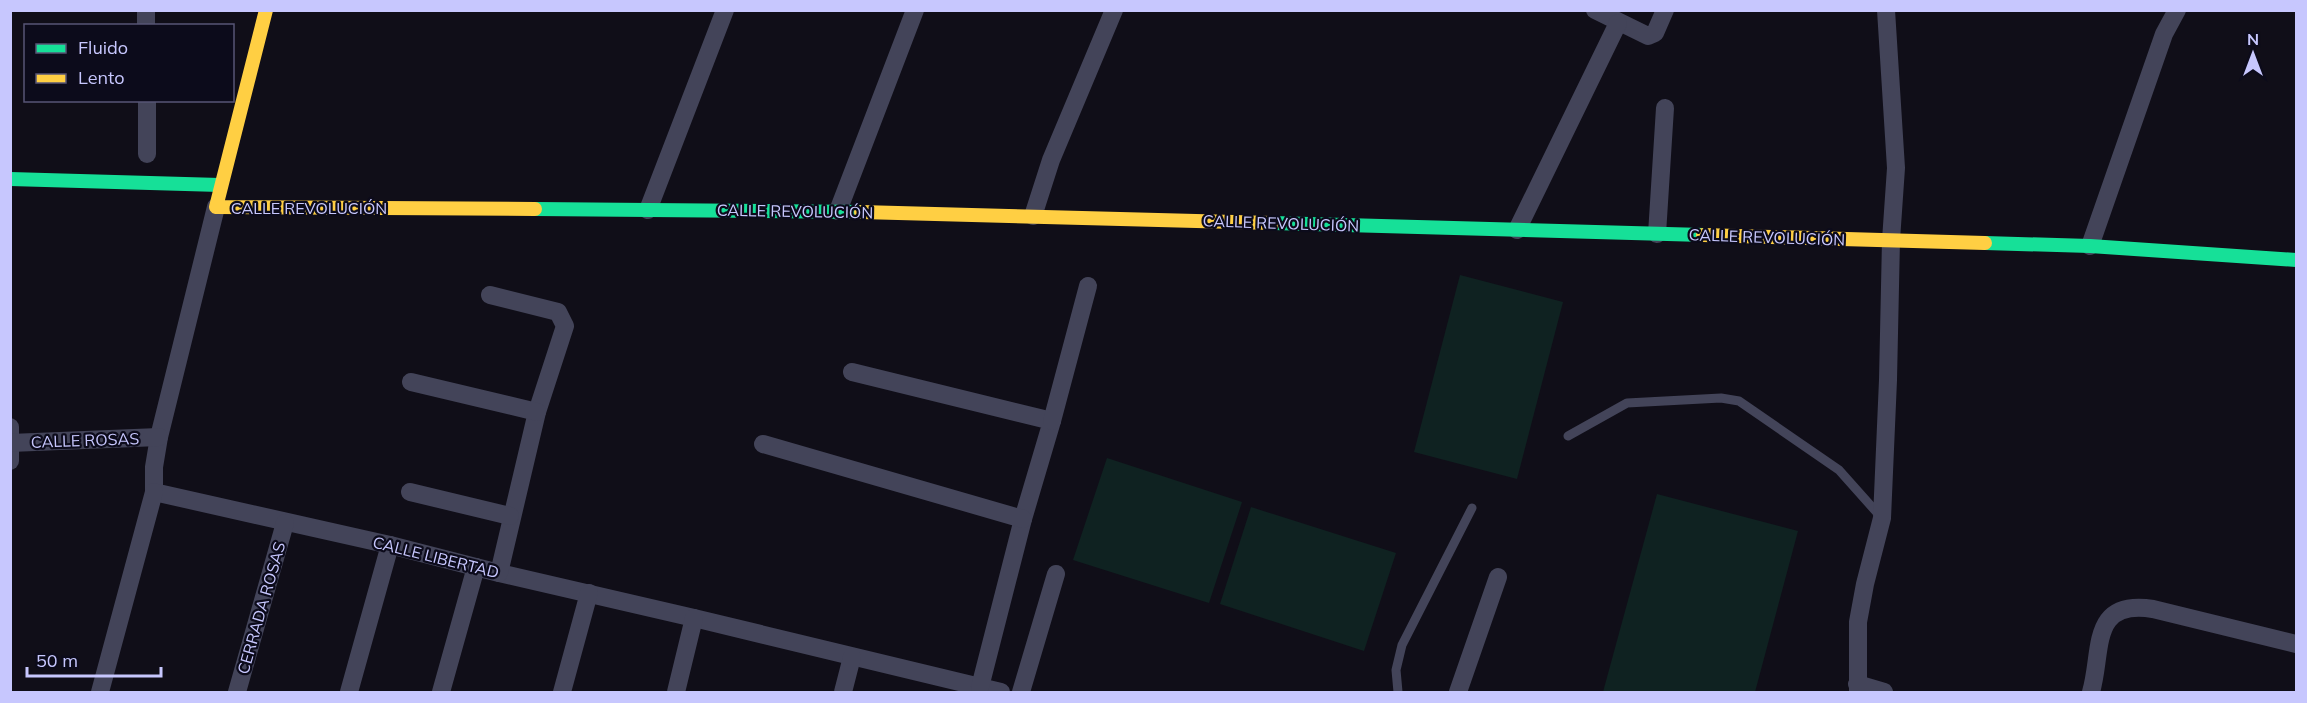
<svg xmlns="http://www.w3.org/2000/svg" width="2307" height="703" viewBox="0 0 2307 703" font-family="Mulish,sans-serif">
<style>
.green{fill:#0f2221}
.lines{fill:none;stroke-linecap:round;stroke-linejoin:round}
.lane{stroke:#434459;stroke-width:9}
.street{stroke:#434459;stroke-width:18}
.fast{stroke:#16e098;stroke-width:14}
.slow{stroke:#ffcf43;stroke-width:14}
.labels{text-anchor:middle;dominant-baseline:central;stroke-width:4.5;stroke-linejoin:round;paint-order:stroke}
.street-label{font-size:16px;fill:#c7c7fe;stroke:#0c0b1b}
</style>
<rect width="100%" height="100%" fill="#100e18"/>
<g class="green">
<path d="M1460,275L1563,302L1517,479L1414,452Z"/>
<path d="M1107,458L1242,502L1209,603L1073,560Z"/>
<path d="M1657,494L1798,531L1755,692H1603Z"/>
<path d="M1251,507L1396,553L1364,651L1220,604Z"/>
</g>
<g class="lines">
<g class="lane">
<path d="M1568,436L1627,403L1721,398L1739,401L1839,470L1880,516"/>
<path d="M1398,692L1396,670L1402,645L1472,508"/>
</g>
<g class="street">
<path d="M146,10V26"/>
<path d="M1595,10L1648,36L1655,33L1665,10"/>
<path d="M147,100V154"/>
<path d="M216,207L159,437L154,467V492L390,545L499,573L694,618L1001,692"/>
<path d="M648,210L725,10"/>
<path d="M838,211L915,10"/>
<path d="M1033,216L1051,160L1114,10"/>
<path d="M1517,230L1618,23"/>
<path d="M1657,234L1665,108"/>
<path d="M2090,246L2164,34L2177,10"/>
<path d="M490,295L558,312L565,326L537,412L499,573"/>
<path d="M852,372L1052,421L1023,519L980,687"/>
<path d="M411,382L537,412"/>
<path d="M1052,421L1088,286"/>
<path d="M10,427V461"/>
<path d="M10,443L159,437"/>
<path d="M763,444L1023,519"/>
<path d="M410,492L510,516"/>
<path d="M1857,684L1884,692"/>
<path d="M100,692L154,492"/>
<path d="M237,692L285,523"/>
<path d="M349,692L390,545"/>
<path d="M441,692L476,567"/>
<path d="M562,692L589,593"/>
<path d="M676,692L694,618"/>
<path d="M843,692L852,657"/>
<path d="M1021,692L1056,574"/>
<path d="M1458,692L1498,577"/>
<path d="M1858,692V622L1865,584L1882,518L1888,380L1891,240L1896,168L1886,10"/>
<path d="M2091,692C2103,651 2089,599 2153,609L2296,644"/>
</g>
<g class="fast">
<path d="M10,179L220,185"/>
<path d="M535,209L861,212"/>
<path d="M1273,223L1703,235"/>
<path d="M1985,243L2090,246L2296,260"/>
</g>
<g class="slow">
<path d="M266,10L216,207L535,209"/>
<path d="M861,212L1273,223"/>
<path d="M1703,235L1985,243"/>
</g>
</g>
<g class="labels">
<g class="street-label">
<text x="309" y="208">CALLE REVOLUCIÓN</text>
<text transform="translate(795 211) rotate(1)">CALLE REVOLUCIÓN</text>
<text transform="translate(1281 223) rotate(2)">CALLE REVOLUCIÓN</text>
<text transform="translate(1767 237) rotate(2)">CALLE REVOLUCIÓN</text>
<text transform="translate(85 440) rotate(-2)">CALLE ROSAS</text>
<text transform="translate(436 557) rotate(14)">CALLE LIBERTAD</text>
<text transform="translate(261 608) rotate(-74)">CERRADA ROSAS</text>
</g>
</g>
<rect width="2307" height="703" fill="none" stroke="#c7c7fe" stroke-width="24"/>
<rect x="24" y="24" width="210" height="78" fill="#0c0b1b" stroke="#575676" stroke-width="1.5"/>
<rect x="36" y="44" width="30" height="9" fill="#16e098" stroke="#575676" stroke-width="1.5"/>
<text x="78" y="54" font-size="18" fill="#c7c7fe">Fluido</text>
<rect x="36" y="74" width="30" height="9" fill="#ffcf43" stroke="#575676" stroke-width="1.5"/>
<text x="78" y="84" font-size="18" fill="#c7c7fe">Lento</text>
<g transform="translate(2253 54)" stroke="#0c0b1b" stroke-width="4.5" paint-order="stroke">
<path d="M0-4.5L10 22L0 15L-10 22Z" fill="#c7c7fe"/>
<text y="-9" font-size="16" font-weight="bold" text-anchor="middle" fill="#c7c7fe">N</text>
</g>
<path d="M27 667v9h134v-9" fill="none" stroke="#c7c7fe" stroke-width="3"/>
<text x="36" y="667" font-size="18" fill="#c7c7fe" stroke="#0c0b1b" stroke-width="4.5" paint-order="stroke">50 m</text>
</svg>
